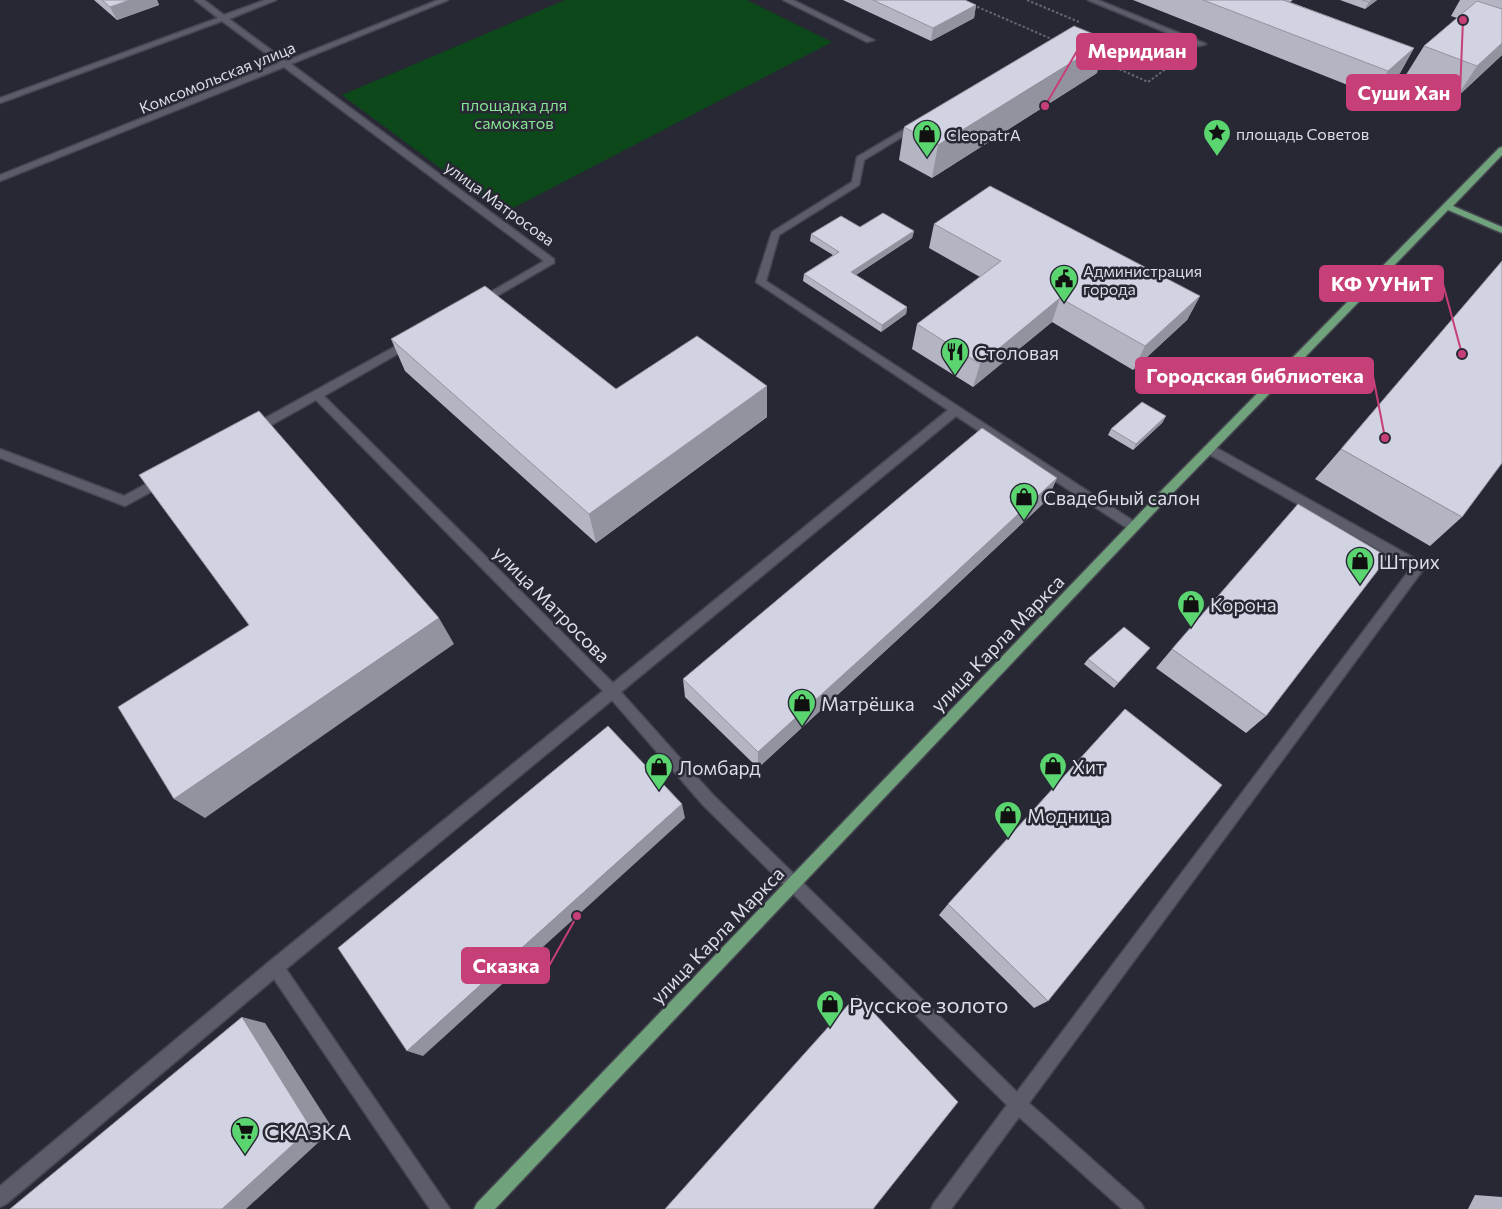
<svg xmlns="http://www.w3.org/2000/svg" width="1502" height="1209" viewBox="0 0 1502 1209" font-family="Commissioner,sans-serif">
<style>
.green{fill:#0c481a}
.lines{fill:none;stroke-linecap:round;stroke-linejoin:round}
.minor-casing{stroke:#454650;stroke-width:3}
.major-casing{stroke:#454650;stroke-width:3}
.path{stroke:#656671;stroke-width:2;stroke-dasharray:2.5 2;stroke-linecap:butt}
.minor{fill:#5c5d6a;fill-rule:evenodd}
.major{fill:#70a27b;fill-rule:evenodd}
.wall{fill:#b4b5c2}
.shaded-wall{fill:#92939e}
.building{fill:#d1d2e2;stroke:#92939e}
.labels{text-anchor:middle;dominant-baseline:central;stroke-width:5;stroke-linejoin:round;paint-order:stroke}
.far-street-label{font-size:16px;fill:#dcdde5;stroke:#272834}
.far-park-label{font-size:16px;fill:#86e591;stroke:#272834}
.far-poi-label{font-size:16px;fill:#dcdde5;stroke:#272834;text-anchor:start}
.poi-label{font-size:19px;fill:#dcdde5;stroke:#272834;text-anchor:start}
.street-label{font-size:19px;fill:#dcdde5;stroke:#272834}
.near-poi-label{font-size:22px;fill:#dcdde5;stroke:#272834;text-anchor:start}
.leader{fill:none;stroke:#c73f77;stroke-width:2}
.callout-dot{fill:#c73f77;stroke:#272834;stroke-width:2}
.callout{fill:#c73f77;stroke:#c73f77;stroke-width:2}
.callout-label{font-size:20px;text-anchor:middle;font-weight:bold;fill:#fff}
</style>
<rect width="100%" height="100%" fill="#272834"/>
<path class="green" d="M565,0H747L832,42L502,214L342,95Z"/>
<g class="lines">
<defs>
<g id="minor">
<path d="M195,0H204L224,15L265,0H276L229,19L286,61L438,0H448L291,64L554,259V263L483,304H477V300L544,261L284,67L0,181V175L279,63L222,21L0,103V98L218,18Z"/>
<path d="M783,0H793L874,40L867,42Z"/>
<path d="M1088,0H1098L1206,44L1199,46Z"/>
<path d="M913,124L920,126L864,160L859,185L779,235L766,281L1138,524L1140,527L1138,530H1130L956,416L621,692L713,795L1017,1092L1411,568L1205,452L1203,449L1205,446H1213L1423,563L1425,567L1029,1103L1141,1203L1144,1209H1122L1019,1117L951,1209H931L934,1203L1007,1105L703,805L612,700L286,969L450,1209H430L274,979L6,1204L0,1207V1186L270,961L603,691L316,400L257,433H249L248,430L249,427L407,340H415V344L324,396L613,683L948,410L756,282L772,232L852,182L857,157Z"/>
<path d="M0,449L124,496L159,477L163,476L169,480L167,483L125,506L0,458Z"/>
</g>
<path id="major" d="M1502,147V155L1453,206L1502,227V233L1448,210L1172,494L495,1209H474L477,1203L1164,488L1499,148Z"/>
</defs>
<use href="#minor" class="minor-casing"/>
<use href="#major" class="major-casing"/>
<g class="path">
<path d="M1027,0L1079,22"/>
<path d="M973,5L1054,40"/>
<path d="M1099,60L1148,82L1177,61"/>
</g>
<use href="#minor" class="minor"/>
<use href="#major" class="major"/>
</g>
<g class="wall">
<path d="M94,0H157L159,5L117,20Z"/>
<path d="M843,0H965L976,5L974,18L931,41Z"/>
<path d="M1133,0H1293L1290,2L1414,48L1400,73L1373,95Z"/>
<path d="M1340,0H1377L1365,9Z"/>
<path d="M1460,0H1502V55L1456,98L1404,78L1424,46L1457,18L1451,16Z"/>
<path d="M1097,73L932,178L899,160L904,127Z"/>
<path d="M934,224L1200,296L1187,320L1133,370L1052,322L973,387L912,349L917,324L980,277L929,248Z"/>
<path d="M860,227L914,231L912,238L856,275L907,307L906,314L881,332L803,281L804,274L833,255L810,241L811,234Z"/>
<path d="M391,339L616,389L767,386V417L596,543L405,371Z"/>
<path d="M1166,416L1162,423L1133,450L1108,435L1111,429Z"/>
<path d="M1341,449L1462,517L1430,546L1315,479Z"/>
<path d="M1057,478L1047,500L934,606L758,768L685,697L683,679Z"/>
<path d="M1150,648L1114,688L1084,664L1088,659Z"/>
<path d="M1172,649L1266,716L1246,733L1156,668Z"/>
<path d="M948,904L1048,1001L1034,1008L939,915Z"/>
<path d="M1475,1195L1502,1197V1209H1468Z"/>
</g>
<g class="shaded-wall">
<path d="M130,0H157L159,5L117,20L110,7Z"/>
<path d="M1372,0H1377L1365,9L1369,2Z"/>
<path d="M976,5L974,18L931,41L933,28Z"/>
<path d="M1108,40L1097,73L932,178L938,145Z"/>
<path d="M1502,43V55L1456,98L1477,66Z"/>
<path d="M1414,48L1400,73L1373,95L1388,71Z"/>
<path d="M914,231L912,238L851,278V272Z"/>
<path d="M1200,296L1187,320L1133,370L1145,346Z"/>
<path d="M1060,298L1052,322L973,387L980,364Z"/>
<path d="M907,307L906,314L881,332L882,325Z"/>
<path d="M767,386V417L596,543L589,514Z"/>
<path d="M1166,416L1162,423L1133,450L1136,444Z"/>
<path d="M1057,478L1047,500L934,606L758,768V752Z"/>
<path d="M439,618L454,644L205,818L174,799Z"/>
<path d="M682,804L685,818L423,1056L407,1051Z"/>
<path d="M242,1017L265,1023L333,1129L246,1209H222Z"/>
</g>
<g class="building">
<path d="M102,0H130L110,7Z"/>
<path d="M873,0H965L976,5L933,28Z"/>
<path d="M1203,0H1283L1414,48L1388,71Z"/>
<path d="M1362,0H1372L1369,2Z"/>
<path d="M1477,1L1502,9V43L1477,66L1424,46Z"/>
<path d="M1074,26L1108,40L938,145L904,127Z"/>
<path d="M990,186L1200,296L1145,346L1060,298L980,364L917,324L1001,261L934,224Z"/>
<path d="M883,213L914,231L851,272L907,307L882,325L804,274L839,252L811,234L841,216L860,227Z"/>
<path d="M1502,261V463L1462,517L1341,449Z"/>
<path d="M485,286L616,389L697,336L767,386L589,514L391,339Z"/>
<path d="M1142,402L1166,416L1136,444L1111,429Z"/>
<path d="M259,411L439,618L174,799L118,707L249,625L139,475Z"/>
<path d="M982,428L1057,478L941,586L758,752L683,679Z"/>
<path d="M1298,504L1388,557L1266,716L1172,649Z"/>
<path d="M1124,627L1150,648L1118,683L1088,659Z"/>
<path d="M1125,709L1222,785L1048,1001L948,904Z"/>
<path d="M608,726L682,804L407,1051L338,948Z"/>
<path d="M857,995L958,1102L873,1209H665Z"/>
<path d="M242,1017L311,1128L222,1209H10Z"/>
</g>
<defs>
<symbol id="sight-pin" viewBox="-11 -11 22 30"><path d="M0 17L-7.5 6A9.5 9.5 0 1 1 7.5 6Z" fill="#5ad56f" stroke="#272834"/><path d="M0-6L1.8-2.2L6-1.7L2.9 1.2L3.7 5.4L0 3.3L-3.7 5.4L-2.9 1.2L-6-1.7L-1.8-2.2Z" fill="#111"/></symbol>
<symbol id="shop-pin" viewBox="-11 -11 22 30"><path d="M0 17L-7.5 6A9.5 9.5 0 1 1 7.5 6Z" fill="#5ad56f" stroke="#272834"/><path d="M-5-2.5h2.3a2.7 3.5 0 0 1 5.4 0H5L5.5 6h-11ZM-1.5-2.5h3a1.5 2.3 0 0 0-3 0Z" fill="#111"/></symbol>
<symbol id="civic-pin" viewBox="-11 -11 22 30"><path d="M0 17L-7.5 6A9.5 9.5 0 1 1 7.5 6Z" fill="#5ad56f" stroke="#272834"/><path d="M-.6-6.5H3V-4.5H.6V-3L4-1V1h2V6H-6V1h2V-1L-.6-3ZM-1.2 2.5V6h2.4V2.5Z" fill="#111"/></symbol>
<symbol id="restaurant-pin" viewBox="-11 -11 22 30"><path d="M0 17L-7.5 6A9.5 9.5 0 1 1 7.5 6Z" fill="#5ad56f" stroke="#272834"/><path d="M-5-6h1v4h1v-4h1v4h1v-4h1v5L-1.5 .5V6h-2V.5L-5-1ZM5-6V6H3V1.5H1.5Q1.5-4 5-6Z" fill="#111"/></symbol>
<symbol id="supermarket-pin" viewBox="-11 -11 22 30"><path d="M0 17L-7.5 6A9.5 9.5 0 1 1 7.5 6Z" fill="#5ad56f" stroke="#272834"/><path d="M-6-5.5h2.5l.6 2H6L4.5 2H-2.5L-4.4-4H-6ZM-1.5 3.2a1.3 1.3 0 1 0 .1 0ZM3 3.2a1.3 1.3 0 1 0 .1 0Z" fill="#111"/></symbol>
</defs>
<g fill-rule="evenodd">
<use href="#sight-pin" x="1201" y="117" width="32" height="43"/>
<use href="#shop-pin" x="911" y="118" width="32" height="43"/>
<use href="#civic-pin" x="1048" y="263" width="32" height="43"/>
<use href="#restaurant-pin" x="939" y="336" width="32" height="43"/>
<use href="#shop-pin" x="1008" y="481" width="32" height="43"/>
<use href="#shop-pin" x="1344" y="545" width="32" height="43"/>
<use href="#shop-pin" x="1175" y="588" width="32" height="43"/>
<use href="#shop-pin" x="786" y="687" width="32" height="43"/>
<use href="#shop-pin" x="1037" y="750" width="32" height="43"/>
<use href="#shop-pin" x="643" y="751" width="32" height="43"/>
<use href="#shop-pin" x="992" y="799" width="32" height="43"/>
<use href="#shop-pin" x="814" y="988" width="32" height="43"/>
<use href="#supermarket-pin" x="229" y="1115" width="32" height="43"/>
</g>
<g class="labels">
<g class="far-street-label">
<text transform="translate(217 77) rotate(-22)">Комсомольская улица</text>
<text transform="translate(500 203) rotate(36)">улица Матросова</text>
</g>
<g class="far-park-label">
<text x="514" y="104">площадка для<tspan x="514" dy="18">самокатов</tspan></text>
</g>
<g class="far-poi-label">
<text x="1236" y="133">площадь Советов</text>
<text x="946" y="134">CleopatrA</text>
<text x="1083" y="270">Администрация<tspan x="1083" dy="18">города</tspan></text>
</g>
<g class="poi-label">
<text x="974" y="352">Столовая</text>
<text x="1043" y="497">Свадебный салон</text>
<text x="1379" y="561">Штрих</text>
<text x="1210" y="604">Корона</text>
<text x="821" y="703">Матрёшка</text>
<text x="1072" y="766">Хит</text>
<text x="678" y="767">Ломбард</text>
<text x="1027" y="815">Модница</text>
</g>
<g class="street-label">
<text transform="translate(552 604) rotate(45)">улица Матросова</text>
<text transform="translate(997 643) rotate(-46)">улица Карла Маркса</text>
<text transform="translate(717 935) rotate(-46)">улица Карла Маркса</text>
</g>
<g class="near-poi-label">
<text x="849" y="1004">Русское золото</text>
<text x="264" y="1131">СКАЗКА</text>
</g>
</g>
<path class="leader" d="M1045 106L1077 51M1463 20L1460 93M1462 354L1443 284M1385 438L1373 376M577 916L549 966"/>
<g class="callout-dot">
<circle cx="1045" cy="106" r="5"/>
<circle cx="1463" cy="20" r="5"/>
<circle cx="1462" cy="354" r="5"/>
<circle cx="1385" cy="438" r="5"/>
<circle cx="577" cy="916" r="5"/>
</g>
<g class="callout">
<rect x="1077" y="34" width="119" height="35" rx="5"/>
<rect x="1347" y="75" width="113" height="35" rx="5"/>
<rect x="1320" y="266" width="123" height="35" rx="5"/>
<rect x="1136" y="358" width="237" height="35" rx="5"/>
<rect x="462" y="948" width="87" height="35" rx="5"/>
</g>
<g class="callout-label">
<text x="1137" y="58">Меридиан</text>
<text x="1404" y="100">Суши Хан</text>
<text x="1382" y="291">КФ УУНиТ</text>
<text x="1255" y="383">Городская библиотека</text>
<text x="506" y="973">Сказка</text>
</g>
</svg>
